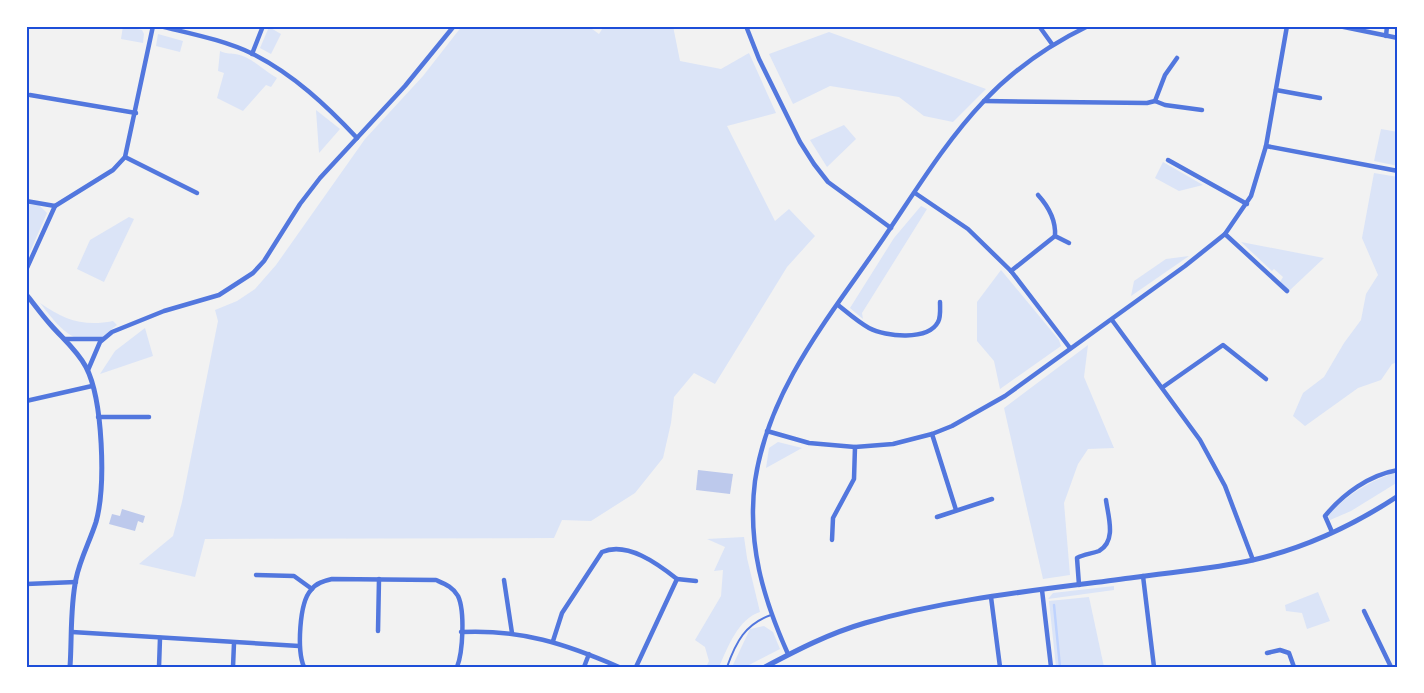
<svg xmlns="http://www.w3.org/2000/svg" width="1424" height="693" viewBox="0 0 1424 693" font-family="'DM Sans',sans-serif">
<style>
.green{fill:#dbe4f7}
.lines{fill:none;stroke-linecap:round;stroke-linejoin:round}
.stream{stroke:#bfd3fe;stroke-width:2.5}
.building{fill:#bdc9ec}
.service{stroke:#5277de;stroke-width:2}
.minor{stroke:#5277de;stroke-width:4.5}
.tertiary{stroke:#5277de;stroke-width:5}
.neatline{fill:none;stroke:#1d4ed8;stroke-width:2}
</style>
<rect width="100%" height="100%" fill="#f2f2f2"/>
<g class="green">
<path d="M123,26L142,30L144,34L143,43L121,39Z"/>
<path d="M462,26H588L599,34L604,26H673L680,61L721,69L749,53L776,113L727,126L775,221L789,209L815,236L787,267L715,384L694,373L674,397L671,423L663,458L635,493L591,521L562,520L554,538L205,539L195,577L139,564L173,536L182,502L218,321L215,310L237,301L255,289L276,265L365,139L423,76Z"/>
<path d="M269,27L281,34L271,54L260,48Z"/>
<path d="M829,32L986,89L953,122L924,116L899,97L830,86L793,104L769,54Z"/>
<path d="M158,34L183,41L180,52L156,46Z"/>
<path d="M220,51C226,54 229,53 235,54C251,56 264,71 277,78L271,87L266,85L243,111L217,98L224,73L218,71Z"/>
<path d="M316,110L340,129L319,153Z"/>
<path d="M844,125L856,139L827,167L810,140Z"/>
<path d="M1381,129L1398,132V166L1374,161Z"/>
<path d="M1163,162L1203,185L1179,191L1155,178Z"/>
<path d="M1374,173L1398,177V362L1392,364L1381,380L1358,388L1305,426L1293,416L1303,393L1324,377L1344,343L1361,320L1366,294L1378,275L1362,238Z"/>
<path d="M26,204L39,205L47,213L26,261Z"/>
<path d="M921,206L927,209L862,313L863,319L850,308L894,238Z"/>
<path d="M129,217L134,219L104,282L77,269L90,240Z"/>
<path d="M1241,242L1324,258L1289,291L1280,282L1283,277L1274,269L1272,271Z"/>
<path d="M1189,256L1131,296L1134,281L1166,259Z"/>
<path d="M1001,270L1059,340L1061,346L1000,389L994,361L977,341V302Z"/>
<path d="M40,303C64,320 84,327 113,321L117,325C112,328 104,337 98,339C71,347 54,320 40,303Z"/>
<path d="M145,328L153,356L100,374L115,351Z"/>
<path d="M1088,345L1084,377L1114,448L1088,449L1078,464L1064,503L1070,575L1043,579L1004,408Z"/>
<path d="M778,442L802,448L766,468L769,448Z"/>
<path d="M1391,474H1398V482L1351,511L1330,520L1328,515C1346,496 1366,483 1391,474Z"/>
<path d="M744,537L747,558L760,612C738,619 728,647 719,667H706L709,661L705,647L695,640L721,596L723,570L714,571L725,547L707,539Z"/>
<path d="M1114,586V590L1048,599L1053,593Z"/>
<path d="M1318,592L1330,621L1307,629L1302,613L1286,611L1285,605Z"/>
<path d="M1089,597L1104,667H1056L1049,601Z"/>
<path d="M764,626L773,632L780,649L745,667H732L750,629Z"/>
</g>
<g class="lines">
<path class="stream" d="M1054,605L1060,667"/>
</g>
<g class="building">
<path d="M698,470L733,474L730,494L696,490Z"/>
<path d="M122,509L145,516L143,523L138,521L135,531L109,524L112,514L120,516Z"/>
</g>
<g class="lines">
<path class="service" d="M727,667C736,642 745,624 771,615"/>
<g class="minor">
<path d="M160,26C192,34 224,40 253,54C294,75 326,105 357,138"/>
<path d="M746,26L759,59L800,142L814,164L828,182L891,228"/>
<path d="M1039,26L1052,44"/>
<path d="M1339,26L1398,38"/>
<path d="M1386,36L1387,26"/>
<path d="M252,54L263,26"/>
<path d="M1276,90L1320,98"/>
<path d="M30,95L136,113"/>
<path d="M984,101L1147,103L1155,101L1165,75L1177,58"/>
<path d="M1155,101L1165,105L1202,110"/>
<path d="M1266,146L1398,171"/>
<path d="M125,157L197,193"/>
<path d="M1168,160L1247,204"/>
<path d="M915,193L968,229L1011,271L1070,348"/>
<path d="M1038,195C1048,206 1056,221 1055,236L1069,243"/>
<path d="M26,201L55,206"/>
<path d="M1225,234L1287,291"/>
<path d="M26,270L55,206L113,170L125,157L153,26"/>
<path d="M1011,271L1055,236"/>
<path d="M838,305C848,313 858,322 869,328C886,337 928,341 938,322C941,317 940,308 940,302"/>
<path d="M1112,320L1200,440L1225,486L1253,560"/>
<path d="M65,339H103"/>
<path d="M88,370L100,342L112,332L164,311L219,295L253,273L264,261L300,204L320,178L405,86L454,26"/>
<path d="M1163,387L1223,345L1266,379"/>
<path d="M26,401L92,386"/>
<path d="M98,417H149"/>
<path d="M767,431L809,443L855,447L893,444L932,434L952,426L1005,396L1185,266L1225,234L1251,196L1266,146L1287,26"/>
<path d="M932,434L956,510"/>
<path d="M937,517L992,499"/>
<path d="M1332,532L1325,516C1343,494 1369,475 1398,470"/>
<path d="M832,540L833,518L854,479L855,447"/>
<path d="M256,575L294,576L312,589"/>
<path d="M1143,576L1154,667"/>
<path d="M677,579L696,581"/>
<path d="M504,580L512,633"/>
<path d="M26,584L76,582"/>
<path d="M1079,585L1077,558C1084,554 1091,554 1099,551C1117,541 1108,516 1106,500"/>
<path d="M1042,590L1051,667"/>
<path d="M991,597L1000,667"/>
<path d="M1364,611L1391,667"/>
<path d="M378,631L379,579"/>
<path d="M72,632L299,646"/>
<path d="M461,632C521,629 566,644 619,667"/>
<path d="M553,641L562,613L602,552C627,541 658,564 677,579L636,667"/>
<path d="M1267,653L1280,650L1289,653L1294,667"/>
<path d="M788,654C763,598 747,544 755,481C769,387 831,315 883,239C915,192 945,142 984,101C1014,69 1049,45 1088,26"/>
<path d="M159,667L160,638"/>
<path d="M233,667L234,643"/>
<path d="M304,667C297,651 299,603 311,590C316,583 324,581 332,579L436,580C445,584 453,587 458,596C465,611 463,652 457,667"/>
<path d="M584,667L589,654"/>
</g>
<g class="tertiary">
<path d="M26,294C34,304 41,314 50,324C62,338 77,350 86,367C103,400 106,486 96,522C90,541 80,559 76,579C70,607 72,638 70,667"/>
<path d="M765,667C797,650 830,633 865,623C951,598 1041,590 1130,578C1171,572 1213,569 1253,560C1305,548 1354,525 1398,496"/>
</g>
</g>
<rect width="1424" height="693" fill="none" stroke="#ffffff" stroke-width="55"/>
<rect x="28" y="28" width="1368" height="638" class="neatline"/>
</svg>
